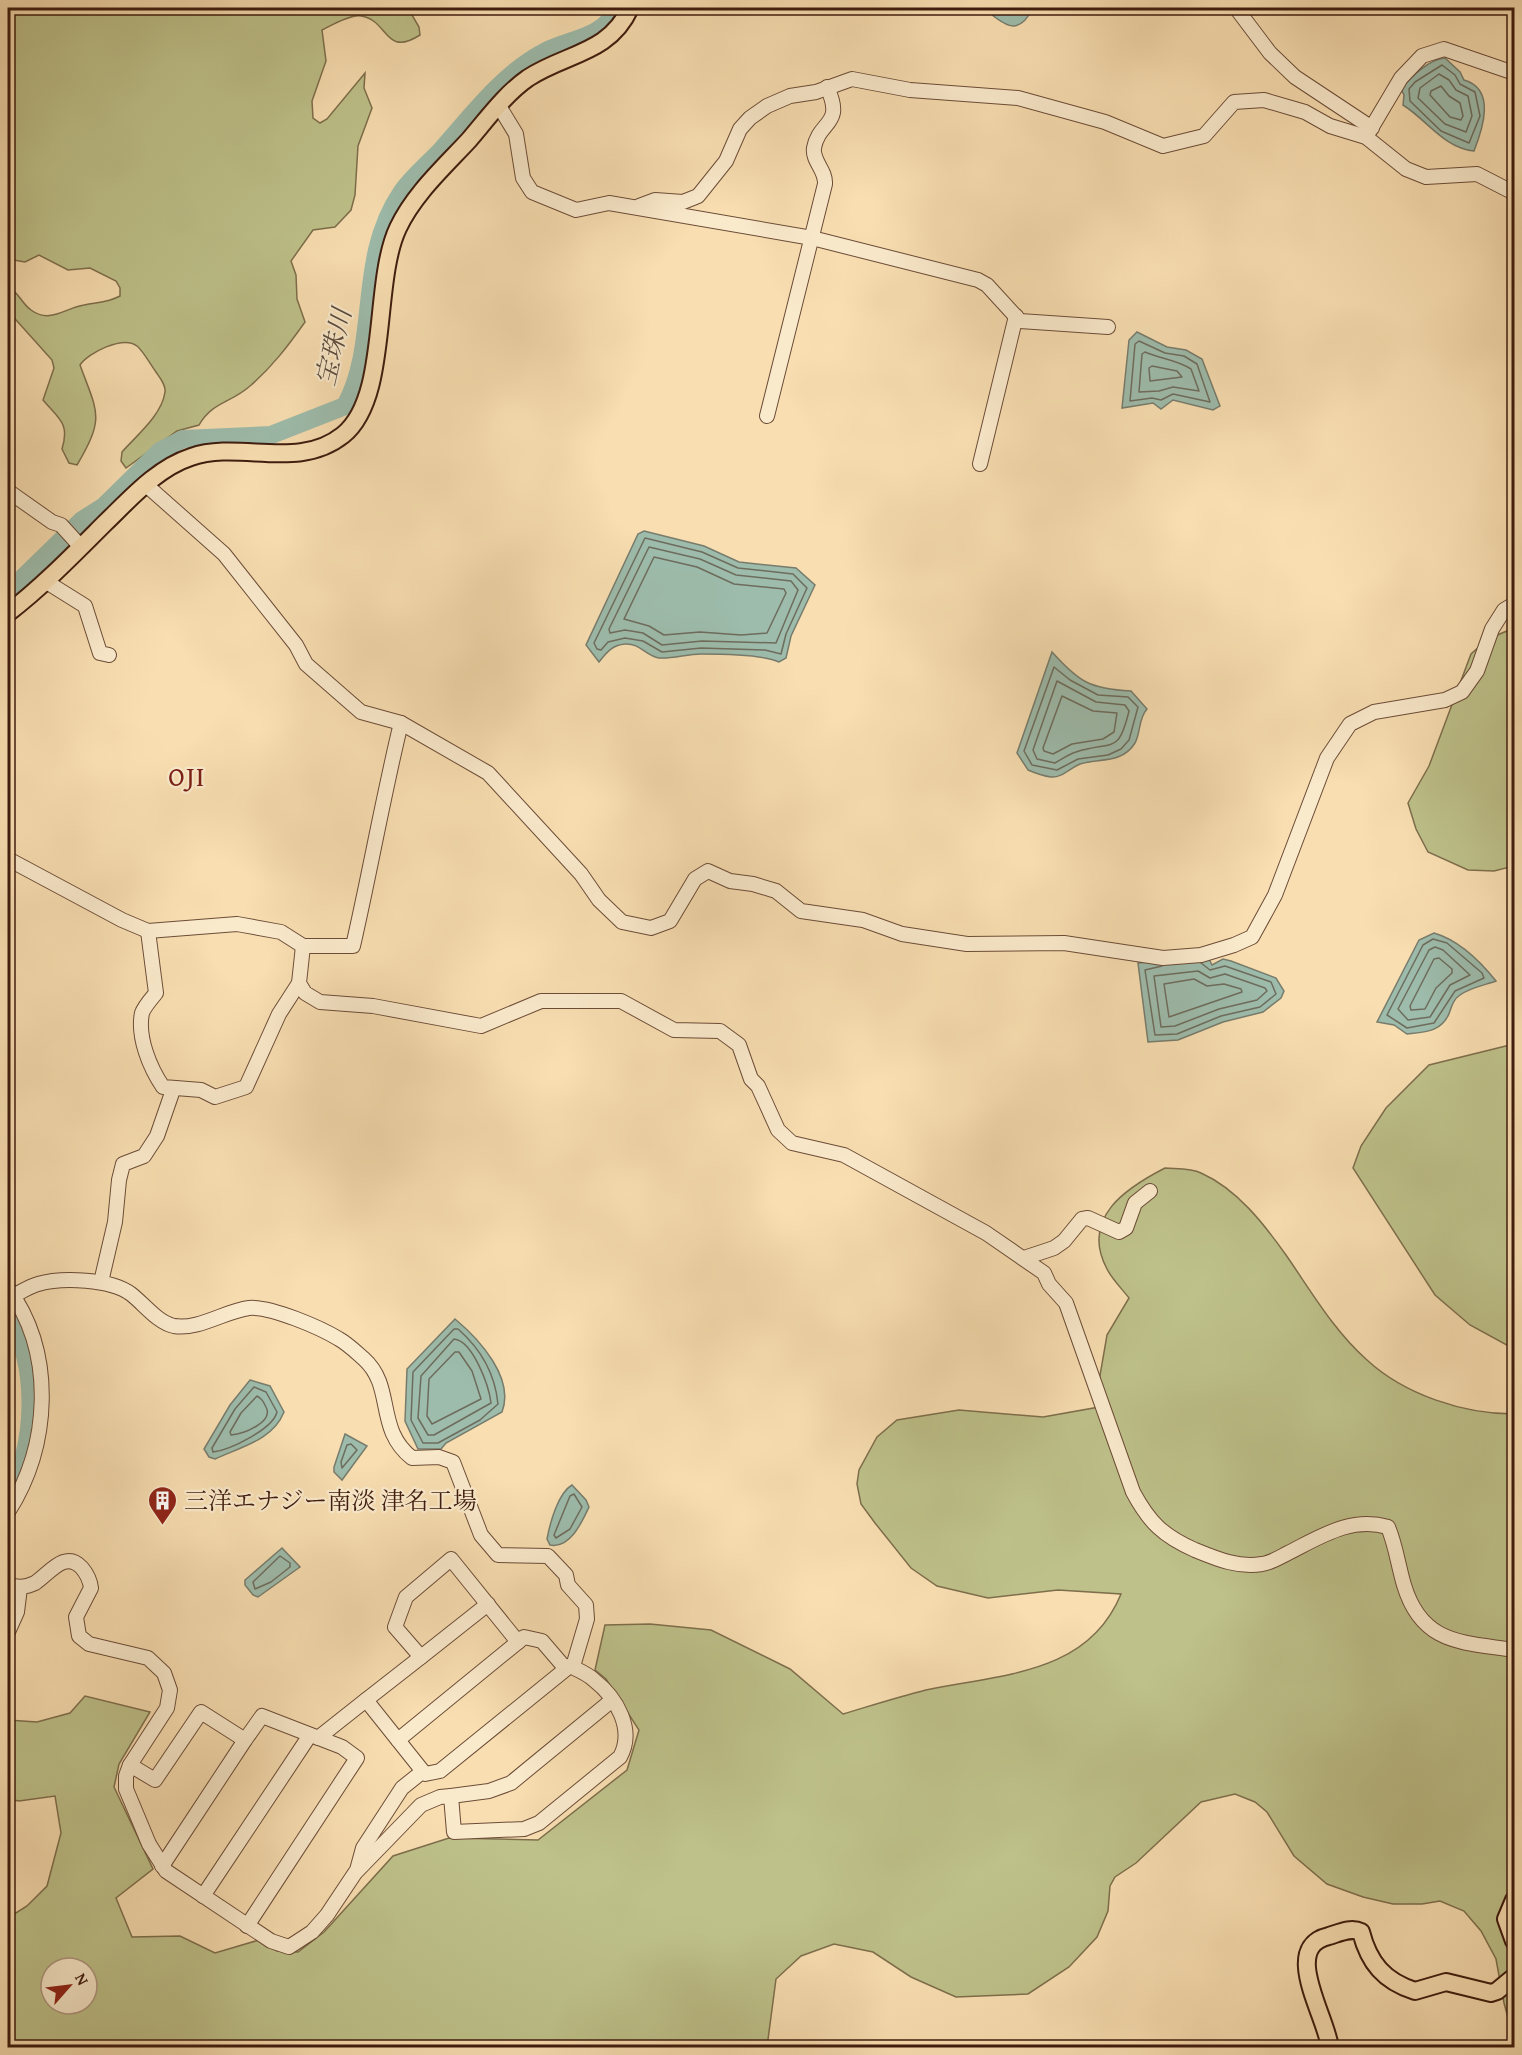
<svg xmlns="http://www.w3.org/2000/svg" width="1522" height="2055" viewBox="0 0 1522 2055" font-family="'Gentium Book Plus','Noto Serif JP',serif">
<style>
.green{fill:#bec18a;stroke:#7e6e4c;stroke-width:1.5;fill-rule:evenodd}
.water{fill:#9dbcac;stroke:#777c6d;stroke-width:1.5}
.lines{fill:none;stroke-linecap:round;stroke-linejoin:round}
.shore{stroke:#6e6c5d;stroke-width:1.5}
.river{stroke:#9dbcac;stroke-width:18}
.minor-casing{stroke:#6c4c37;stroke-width:16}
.major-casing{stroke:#3e1b0e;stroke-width:20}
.minor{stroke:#faeacc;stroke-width:14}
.major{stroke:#f8deb1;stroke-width:16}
.labels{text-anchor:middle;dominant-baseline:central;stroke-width:4.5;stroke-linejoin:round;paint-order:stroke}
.poi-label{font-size:24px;fill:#3e1b0e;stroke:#faeacc;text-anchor:start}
.water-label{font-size:26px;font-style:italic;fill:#5a4b3d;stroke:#faeacc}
.quarter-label{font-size:27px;letter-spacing:1.5px;fill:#7a1f14;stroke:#faeacc}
</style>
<rect width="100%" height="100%" fill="#f8deb1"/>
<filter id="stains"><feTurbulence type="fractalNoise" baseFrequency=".00333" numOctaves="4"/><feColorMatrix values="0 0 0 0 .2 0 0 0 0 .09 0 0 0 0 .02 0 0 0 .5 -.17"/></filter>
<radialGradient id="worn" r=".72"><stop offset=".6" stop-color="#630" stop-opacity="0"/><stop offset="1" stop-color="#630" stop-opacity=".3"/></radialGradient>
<g class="green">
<path d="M8,8H408L419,27L420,35C384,58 389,20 361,16C351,14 332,25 322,30L326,61L312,101L313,118L320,123L327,119L365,73L364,88L372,108L358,146L355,195L351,210L335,227L313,230L291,261L296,275L297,299L305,322C288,346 272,367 250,386C231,403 212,402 199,425L177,431L126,468L121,461L122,452C136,436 162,415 165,392C166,385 160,378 156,372C150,364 144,352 137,346C123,335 88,353 80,365C98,414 105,417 77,465L69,463L62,449C70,423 59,419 43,400L54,368L52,360L8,311V287C19,292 21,303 31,310C50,324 65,308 84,305C98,302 107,303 120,296V288L116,281L90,268L68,270L39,255L25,262L8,259Z"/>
<path d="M1514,628V866L1494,871L1468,870L1428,852L1416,829L1408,803L1429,766L1471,654L1488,639Z"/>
<path d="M1514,1044V1349L1470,1325L1435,1295L1353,1168L1361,1146L1386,1108L1429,1065Z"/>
<path d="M1165,1168C1176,1169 1191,1168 1201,1173C1237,1189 1264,1224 1286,1255C1311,1291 1334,1331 1367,1360C1405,1395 1464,1414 1514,1414V2040L1504,2003L1496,1959L1481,1931L1464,1911L1440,1901L1422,1904H1393L1363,1897L1327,1884L1294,1856L1267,1812L1255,1802L1235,1794L1201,1802L1136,1863L1115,1877L1110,1886L1108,1911L1097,1937L1069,1967L1028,1994L956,1997L911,1977L873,1952L834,1944L801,1956L776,1979L767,2047H8V1918L27,1906L47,1886L61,1833L55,1796L19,1801L8,1799V1720L37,1722L70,1713L85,1696L150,1712L119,1764L114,1787L153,1869L116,1898L132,1937L180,1936L215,1953L259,1940L277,1951L298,1952L324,1932L393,1856L449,1838L538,1840L627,1770L639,1730L606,1679L595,1670L605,1625L650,1624L711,1630L790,1669L843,1714C870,1706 898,1697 926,1690C1001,1674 1088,1675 1121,1594L1058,1590L988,1598L937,1586L911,1568L875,1523L861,1504L857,1484L859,1470L877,1437L897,1420L959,1410L1043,1417L1099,1407V1381L1107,1335L1129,1298C1122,1289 1112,1279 1107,1269C1080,1218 1126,1188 1165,1168ZM51,1968H87V2004H51Z"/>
</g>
<g class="water">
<path d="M963,8H1033C1019,36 1006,27 986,10L961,14Z"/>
<path d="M1445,58L1460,72L1464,80C1496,89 1483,128 1474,151C1444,148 1427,120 1403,105L1404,95L1401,89C1411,77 1429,59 1445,58Z"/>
<path d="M1137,332L1167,347L1186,350L1202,359L1220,406L1213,410L1173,400L1161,409L1153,403L1122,408L1129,340Z"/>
<path d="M644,531L704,546L739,562L796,568L815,585L791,636L786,658L779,662C762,654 721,654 701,654C687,654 673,659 659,658C646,656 640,643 625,644C612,645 606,653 599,662L586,645L638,534Z"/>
<path d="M1052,652C1079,682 1090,689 1131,691L1147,709C1138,719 1141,732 1135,743C1122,764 1099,758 1080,764C1070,768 1062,778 1051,777C1043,776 1035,773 1028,770L1017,753Z"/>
<path d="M1434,933C1458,940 1480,961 1496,981C1485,985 1469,988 1460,995C1454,999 1452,1005 1450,1011C1443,1032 1425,1032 1407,1034L1394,1025L1377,1022L1419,940Z"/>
<path d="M1193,957H1208L1212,965L1223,959L1231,961L1276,978L1284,991L1281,998L1263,1012L1223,1022L1178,1040L1148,1042L1138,963Z"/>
<path d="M455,1319C479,1339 515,1378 502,1412L446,1443L441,1449H418L405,1421L407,1369Z"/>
<path d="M250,1380L270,1386L284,1412C273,1440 241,1447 215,1459L209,1457L204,1449L230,1405Z"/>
<path d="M345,1434L367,1446L342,1480L334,1472V1467Z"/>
<path d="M572,1485L586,1500L589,1507C582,1522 570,1549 550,1545L547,1539C550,1523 558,1493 572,1485Z"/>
<path d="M282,1548L300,1567L258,1597L253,1595L245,1585V1580Z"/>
</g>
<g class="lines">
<g class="shore">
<path d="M1442,65L1455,75L1460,84L1475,92L1480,116L1469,143L1441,131L1410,101L1409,89L1415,82Z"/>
<path d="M1439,74L1449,80L1456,90L1468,96L1472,116L1466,132L1445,124L1418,98L1420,88Z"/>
<path d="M1441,86L1449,96L1460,103L1463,116L1461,120L1450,117L1430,95L1431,91Z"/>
<path d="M1139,341L1165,353L1184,356L1197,364L1210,402L1173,394L1161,400L1152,398L1130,401L1135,344Z"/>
<path d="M1145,352C1161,359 1177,360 1191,369L1199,391L1173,387L1159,391L1139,392L1142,354Z"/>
<path d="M1152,366L1177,371L1182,377L1150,381L1149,368Z"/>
<path d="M645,538L702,552L738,568L793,574L807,588L786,634L781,654L765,650L701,648L662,652L643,641L625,638L608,642L601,650L597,649L594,643Z"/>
<path d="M649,547L700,559L736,575L791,581L798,590L776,643L702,641L662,645L643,633L625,630L610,633L609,629Z"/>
<path d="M654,557L697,567L734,584L784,589L786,593L767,633L741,635L700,632L664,635L649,626L624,619Z"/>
<path d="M1054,667L1070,680L1098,695L1128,697L1138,707L1129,740L1121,749L1108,755L1078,759L1057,770L1032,765L1024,751Z"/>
<path d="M1057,681L1096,702L1125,705L1129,711C1118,756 1113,740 1076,752C1069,754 1062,759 1055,763L1037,759L1033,750Z"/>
<path d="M1062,696L1093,711L1117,713L1114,732L1103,739L1072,744L1053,754L1044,751L1043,748Z"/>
<path d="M1433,939L1447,943L1482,973L1484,978L1455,991L1434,1023L1407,1028L1387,1015L1423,945Z"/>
<path d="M1435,947L1443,950L1470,975L1450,985L1430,1017L1408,1020L1398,1009L1429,950Z"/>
<path d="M1439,958L1452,969V973L1436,988L1425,1009L1411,1010L1410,1006L1434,959Z"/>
<path d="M1162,966L1145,970L1155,1035L1177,1034L1221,1016L1260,1007L1276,994L1271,982L1225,966L1210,970L1201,963"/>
<path d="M1198,971L1210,978L1225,974L1265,988L1267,991L1257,1000L1219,1009L1175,1026L1161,1027L1154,976Z"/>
<path d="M1194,979L1207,986L1224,984L1241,989L1242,992L1169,1017L1164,984Z"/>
<path d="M454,1329H458C481,1349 495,1374 498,1404L480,1420L438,1443H423L411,1420L413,1372Z"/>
<path d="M454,1339C473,1341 489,1386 491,1403L434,1435H428L418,1418L421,1376Z"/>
<path d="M455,1352H459L472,1371L481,1399L432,1424L427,1416L429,1379Z"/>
<path d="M254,1387L266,1392L277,1412C273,1429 230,1450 213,1452L212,1448L235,1409Z"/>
<path d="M257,1396C262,1399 263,1401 266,1407C274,1422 244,1434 231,1435L230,1432L241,1413Z"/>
<path d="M351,1444L357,1450L342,1468L341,1462L347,1445Z"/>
<path d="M574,1494L582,1507L570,1529L556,1538L554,1535L570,1496Z"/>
<path d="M280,1556L290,1563V1567L271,1582L255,1589L253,1582Z"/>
</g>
<g class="river">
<path d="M8,592L82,520L104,506L160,451L183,439L271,435L345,406C380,342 356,259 401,193C411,178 428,164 441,150C473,114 503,73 546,51C572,38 604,38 617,8"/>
<path d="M8,1314C39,1366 37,1443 8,1496"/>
</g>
<defs>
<g id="minor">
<path d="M1236,8L1270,53L1295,77L1372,128"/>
<path d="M499,106L516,134L523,178L532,192L576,210L609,203L812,238L978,280L987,285L1020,321L1108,327"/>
<path d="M1366,137L1401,78L1422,56L1444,49L1514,73"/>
<path d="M639,206L655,200L683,202L698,196L726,161L740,129L750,118L767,106L790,96L816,92L852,79L910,90L1018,98L1105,122L1163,146L1204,136L1234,102L1264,100L1305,112L1330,126L1366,137L1406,169L1426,177L1477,174L1514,193"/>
<path d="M767,416L825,184C826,170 812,161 814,148C819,120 845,126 827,87"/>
<path d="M980,464L1016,316"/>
<path d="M145,484L224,554L296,645L306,664L361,712L401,723L488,773L581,874L599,900L622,922L651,928L670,921L695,879L708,871L730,881L753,884L776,891L801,911L863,920L902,934L967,944L1064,943L1163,958L1201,955L1234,945L1252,937L1275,895L1327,758L1350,724L1374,712L1445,700L1462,692L1477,671L1492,629L1504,610L1514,604"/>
<path d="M8,491L52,522L61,525L81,547"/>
<path d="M45,581L85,606L100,653L109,655"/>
<path d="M8,859L122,920L148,931L237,924L281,932L303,946H353C370,872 383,797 401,723"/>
<path d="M148,931L156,993C151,999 144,1007 142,1013C137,1037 150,1068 163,1087L201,1090L215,1097L246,1087L279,1014L299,983"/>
<path d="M303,946L299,983L305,993L320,1002L373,1006L481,1026L541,1001H621L674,1030L720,1031L739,1045L751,1079L758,1086L778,1130L792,1143L844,1155L986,1233L1044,1273L1049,1284L1066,1303L1133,1492C1149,1522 1163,1536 1195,1550C1217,1559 1238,1568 1262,1564C1271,1563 1280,1557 1288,1553C1320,1537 1351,1516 1388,1527C1396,1546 1398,1565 1404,1585C1422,1645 1463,1642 1514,1650"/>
<path d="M1024,1258L1054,1248L1064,1241L1082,1219L1088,1218L1119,1232L1126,1228L1135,1203L1150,1191"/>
<path d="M101,1282L115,1222L119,1180L123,1164L144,1156L157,1136L173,1090"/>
<path d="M8,1288C56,1354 50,1446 8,1512"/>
<path d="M13,1296C21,1292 30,1286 38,1284C62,1277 111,1279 131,1294C144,1304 158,1323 174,1326C199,1330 225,1311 249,1308C271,1306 321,1328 339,1339C348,1344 356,1352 364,1359C395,1387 375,1429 412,1458L439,1457L453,1462L481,1535L498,1555L548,1556L566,1575L568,1585L586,1605L587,1619L574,1663L566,1669L440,1771L425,1774L366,1700L421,1657L395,1627L406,1597L451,1559L518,1642L524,1637L542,1641L566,1669"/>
<path d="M8,1585C17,1587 25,1588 35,1583C49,1574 65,1549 82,1568C87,1574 90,1580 91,1588L76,1617L79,1636L89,1644L148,1658L164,1673L170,1690L167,1708L130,1765L126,1776V1789L149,1844L166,1871L271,1941L289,1947L312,1932L327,1915L355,1873L421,1805L440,1797L451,1796L454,1832L524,1829L539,1823L620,1757C635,1730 617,1698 594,1680C588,1674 578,1670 570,1666"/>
<path d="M8,1632L17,1612L20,1588"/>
<path d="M421,1657L488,1604"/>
<path d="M318,1738L366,1700"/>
<path d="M398,1740L518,1642"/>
<path d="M130,1765L155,1780L201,1712L245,1740L262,1716L342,1747L357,1758L247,1926"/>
<path d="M451,1796L489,1791L511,1783L611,1701"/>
<path d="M162,1866L245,1740"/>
<path d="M357,1870L363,1848L402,1788L422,1772"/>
<path d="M203,1896L310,1735"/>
</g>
<g id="major">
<path d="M8,613C43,586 74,554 105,523C130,499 157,468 191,457C240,440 298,471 343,435C390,397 372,283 398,228C414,194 444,167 469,140C487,119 505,94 528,78C566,53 609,54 630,8"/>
<path d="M1514,1900L1506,1919L1514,1941"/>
<path d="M1330,2048C1327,2017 1280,1947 1329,1936C1339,1933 1351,1927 1361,1932C1369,1963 1384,1981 1415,1991L1446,1982L1491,1993L1497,1991L1514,1977"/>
</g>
</defs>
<use href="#minor" class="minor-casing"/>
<use href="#major" class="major-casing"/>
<use href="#minor" class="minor"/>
<use href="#major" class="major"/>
</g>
<defs>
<symbol id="building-pin" viewBox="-11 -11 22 30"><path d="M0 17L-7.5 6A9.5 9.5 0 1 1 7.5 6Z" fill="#8f2418" stroke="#faeacc"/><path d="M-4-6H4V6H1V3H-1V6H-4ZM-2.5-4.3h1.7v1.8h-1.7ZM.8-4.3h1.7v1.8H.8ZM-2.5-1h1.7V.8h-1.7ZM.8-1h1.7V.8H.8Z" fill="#fff"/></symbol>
</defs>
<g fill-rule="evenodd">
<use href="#building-pin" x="146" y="1484" width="33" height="45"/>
</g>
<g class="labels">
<g class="poi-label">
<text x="184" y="1500">三洋エナジー南淡 津名工場</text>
</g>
<g class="water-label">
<text transform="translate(333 347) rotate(-77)">宝珠川</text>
</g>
<g class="quarter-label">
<text x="187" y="776">OJI</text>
</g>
</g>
<rect width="1522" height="2055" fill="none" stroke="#f8deb1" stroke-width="30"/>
<rect x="9" y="9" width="1504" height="2037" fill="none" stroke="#3e1b0e" stroke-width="3"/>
<rect x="15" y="15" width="1492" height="2025" fill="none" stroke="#3e1b0e" stroke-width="1.5"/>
<g transform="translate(69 1986) rotate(62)"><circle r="28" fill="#faeacc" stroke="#af9780" stroke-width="1.5"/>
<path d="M0-4.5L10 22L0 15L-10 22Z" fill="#8f2418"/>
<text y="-9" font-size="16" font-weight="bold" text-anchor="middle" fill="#3e1b0e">N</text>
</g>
<rect width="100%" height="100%" filter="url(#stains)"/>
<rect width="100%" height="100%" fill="url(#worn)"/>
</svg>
